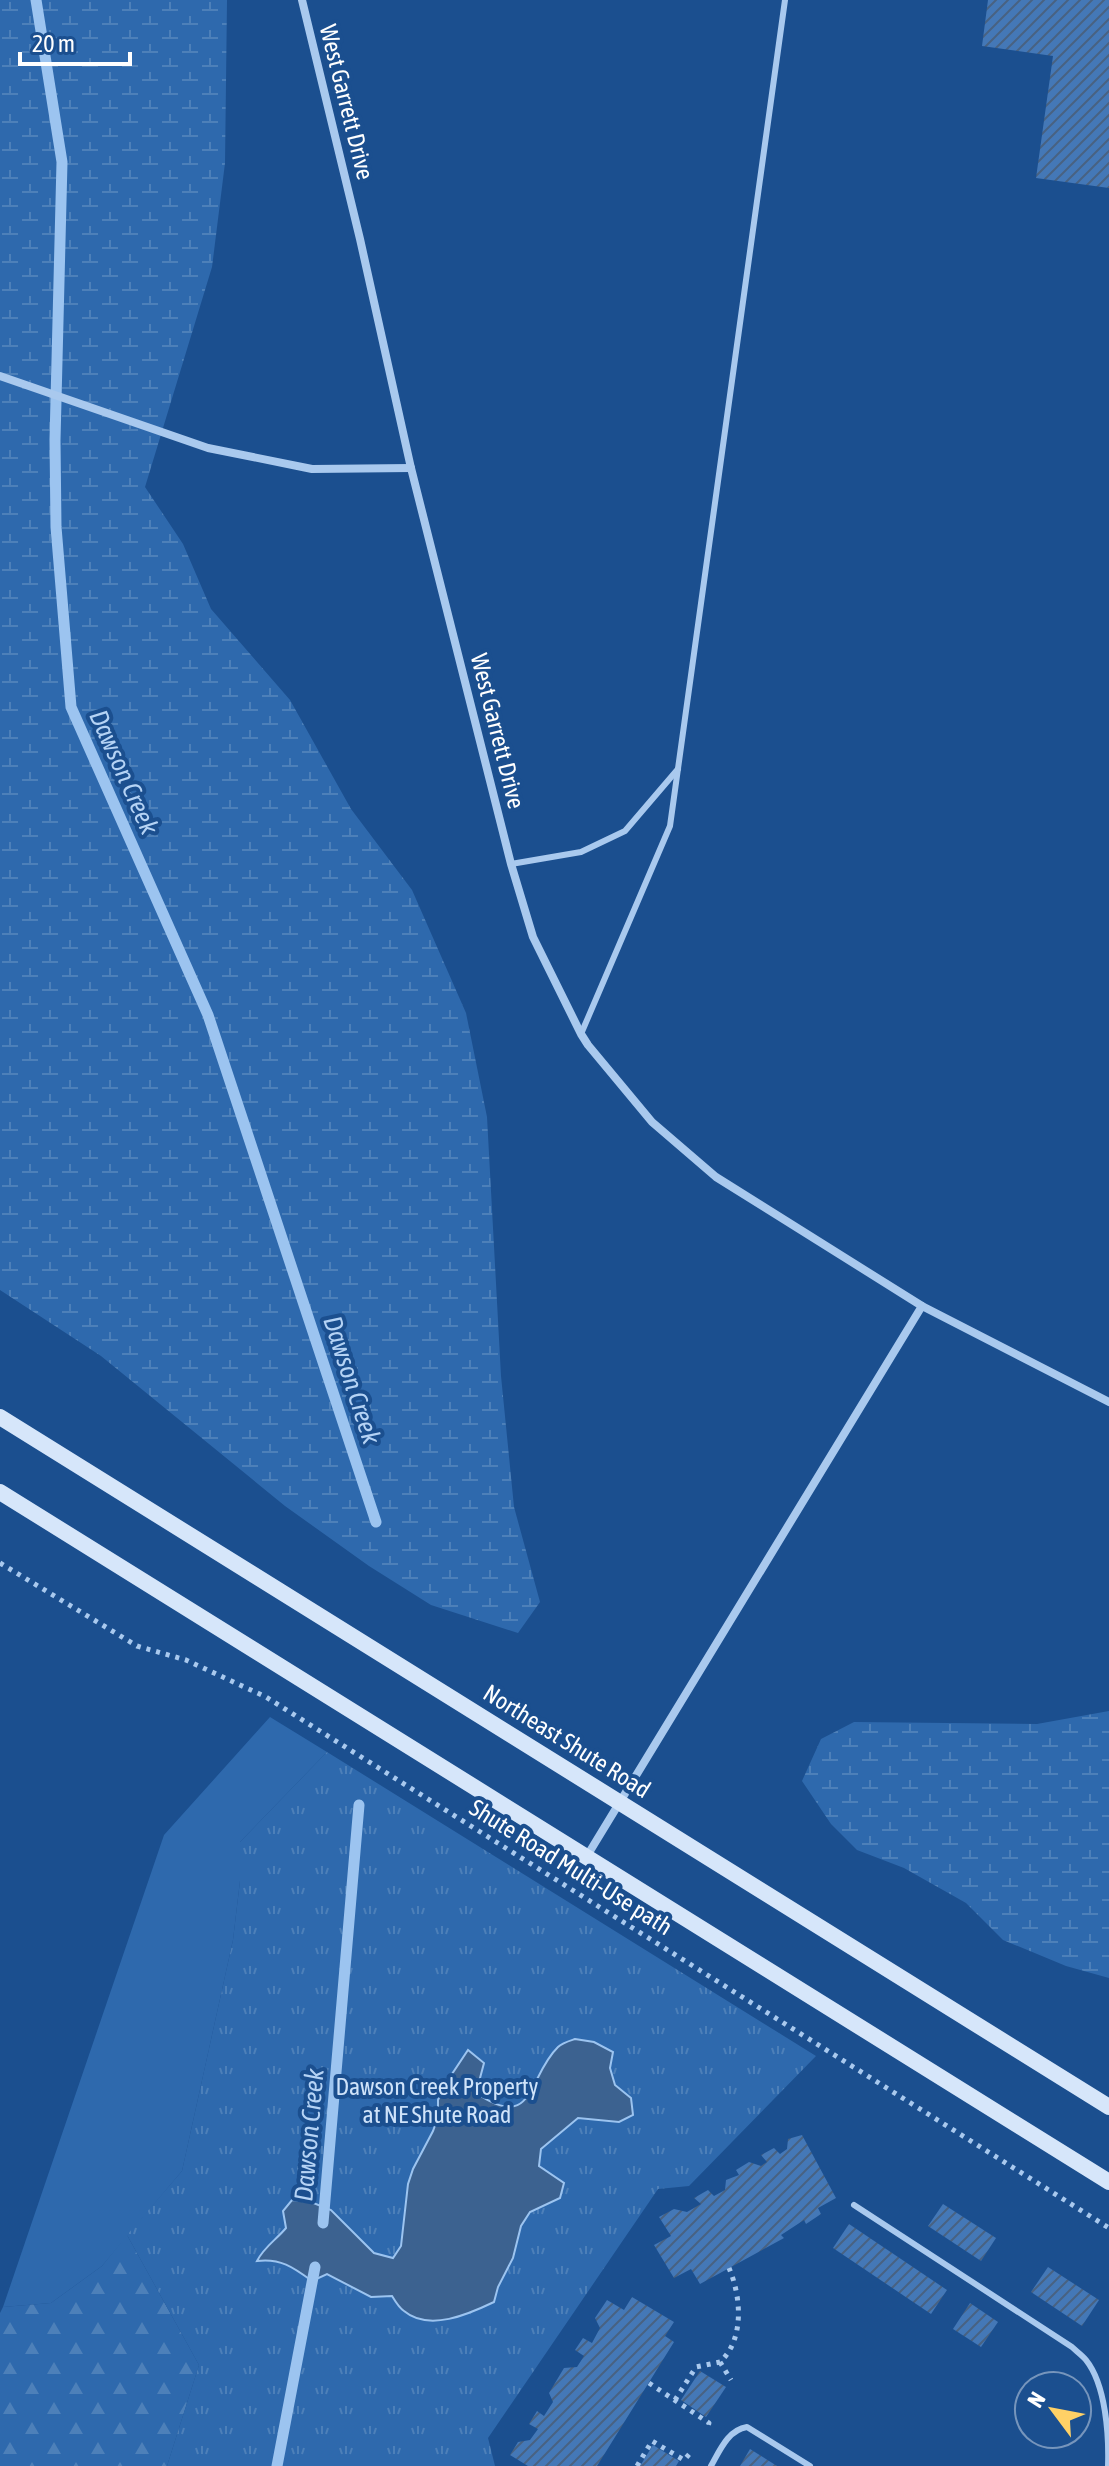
<svg xmlns="http://www.w3.org/2000/svg" width="1109" height="2466" viewBox="0 0 1109 2466" font-family="'Asap Condensed',sans-serif">
<style>
.grass{fill:#2e69ad}
.forest{fill:url(#forest-firs)}
.wetland{fill:url(#wetland-marsh)}
.park{fill:url(#park-tufts)}
.water{fill:#3c6290;stroke:#9cc4f0;stroke-width:2}
.lines{fill:none;stroke-linecap:round;stroke-linejoin:round}
.stream{stroke:#9cc4f0;stroke-width:11}
.building{fill:url(#building-hatch)}
.path{stroke:#a9c9ee;stroke-width:5;stroke-dasharray:4 6;stroke-linecap:butt}
.service{stroke:#a9c9ee;stroke-width:6}
.minor{stroke:#a9c9ee;stroke-width:8}
.secondary{stroke:#d6e6fa;stroke-width:16}
.labels{text-anchor:middle;dominant-baseline:central;stroke-width:8;stroke-linejoin:round;paint-order:stroke}
.street-label{font-size:24px;fill:#fff;stroke:#1b4f8f}
.park-label{font-size:24px;fill:#cfe3fa;stroke:#1b4f8f}
.water-label{font-size:26px;font-style:italic;fill:#b5d3f5;stroke:#1b4f8f}
</style>
<defs>
<pattern id="forest-firs" width="22" height="20" patternUnits="userSpaceOnUse" patternTransform="scale(2)"><rect width="22" height="20" fill="#2e69ad"/><path d="M5 1l3.5 6h-7zM16 11l3.5 6h-7z" fill="#4d80b9"/></pattern>
<pattern id="wetland-marsh" width="20" height="14" patternUnits="userSpaceOnUse" patternTransform="scale(2)"><rect width="20" height="14" fill="#2e69ad"/><path d="M1 5h8M5 5V1M11 12h8M15 12V8" fill="none" stroke="#4d80b9"/></pattern>
<pattern id="park-tufts" width="24" height="20" patternUnits="userSpaceOnUse" patternTransform="scale(2)"><rect width="24" height="20" fill="#2e69ad"/><path d="M3 7l-1-3M5 7V3M7 7l1-3M15 17l-1-3M17 17v-4M19 17l1-3" fill="none" stroke="#4d80b9"/></pattern>
<pattern id="building-hatch" width="6" height="6" patternUnits="userSpaceOnUse" patternTransform="scale(2)"><rect width="6" height="6" fill="#4478b7"/><path d="M-1 1l2-2M0 6l6-6M5 7l2-2" fill="none" stroke="#486282"/></pattern>
</defs>
<rect width="100%" height="100%" fill="#1b4f8f"/>
<path class="grass" d="M270,1717L327,1752L240,1842V1881L233,1940L182,2171L102,2266L51,2303L3,2307L164,1835Z"/>
<path class="forest" d="M127,2235L199,2365L167,2466H0V2313L3,2307L51,2303L102,2266Z"/>
<g class="wetland">
<path d="M0,0H227L225,163L212,267L145,487L183,544L211,609L290,700L351,809L412,890L466,1013L487,1117L501,1376L514,1507L540,1602L518,1633L431,1605L369,1566L285,1506L101,1356L0,1290Z"/>
<path d="M1109,1711V1978L1066,1966L1003,1940L966,1903L904,1868L857,1850L831,1824L802,1781L821,1739L854,1722L1037,1724Z"/>
</g>
<path class="park" d="M327,1752L816,2056L689,2186L658,2189L488,2438L495,2466H167L199,2365L127,2235L182,2171L233,1940L240,1881V1842Z"/>
<path class="water" d="M575,2039L594,2042L613,2052L610,2068L615,2085L631,2098L633,2115L619,2122L578,2118L541,2149L539,2166L564,2183L560,2198L530,2212L521,2226L513,2258L498,2287L494,2302C469,2314 429,2332 404,2311C399,2308 395,2301 392,2296L371,2297L327,2274L312,2281C293,2267 280,2258 257,2261C264,2247 276,2240 286,2228L283,2211L292,2200L311,2202L331,2210L374,2253L393,2258L401,2246L408,2184L413,2169L433,2131L438,2117V2100L444,2086L468,2050L484,2063L476,2093C535,2133 527,2077 558,2047C562,2043 569,2041 575,2039Z"/>
<g class="lines">
<g class="stream">
<path d="M36,0L62,162L55,440L56,527L71,707L208,1015L376,1522"/>
<path d="M323,2223L359,1805"/>
<path d="M277,2466L315,2267"/>
</g>
</g>
<g class="building">
<path d="M988,0H1109V188L1036,178L1053,56L982,46Z"/>
<path d="M802,2135L836,2198L818,2208L821,2214L806,2224L804,2220L781,2235L784,2238L700,2284L691,2269L674,2278L654,2245L671,2236L659,2217L674,2209L687,2212L701,2204L694,2198L708,2190L714,2196L725,2190L726,2180L739,2175L736,2170L749,2162L761,2166L767,2162L761,2155L774,2148L780,2154L787,2149L788,2139Z"/>
<path d="M943,2204L996,2238L981,2261L928,2226Z"/>
<path d="M849,2224L947,2290L931,2314L833,2248Z"/>
<path d="M1048,2267L1099,2300L1082,2326L1031,2292Z"/>
<path d="M632,2297L674,2322L665,2336L674,2342L597,2466H528L510,2455L518,2442L530,2440L538,2429L529,2424L537,2411L544,2416L553,2402L549,2393L564,2368L577,2367L584,2356L575,2350L583,2338L592,2343L600,2328L595,2318L607,2300L624,2310Z"/>
<path d="M970,2303L998,2322L981,2347L953,2329Z"/>
<path d="M700,2371L726,2387L706,2417L681,2400Z"/>
<path d="M653,2445L679,2461L676,2466H640Z"/>
<path d="M750,2449L777,2466H740Z"/>
</g>
<g class="lines">
<g class="path">
<path d="M0,1563L137,1646L186,1660L266,1697L1109,2228"/>
<path d="M720,2362L731,2380"/>
<path d="M649,2383L709,2423L708,2426"/>
<path d="M675,2400L696,2367L720,2362C745,2339 741,2296 729,2268"/>
<path d="M637,2466L652,2441L684,2460L692,2451"/>
</g>
<g class="service">
<path d="M511,864L581,852L625,831L678,769"/>
<path d="M581,1034L670,826L785,0"/>
<path d="M854,2205L1072,2347C1076,2351 1082,2355 1086,2360C1106,2385 1109,2436 1108,2466"/>
<path d="M711,2466C720,2450 728,2430 747,2427L810,2466"/>
</g>
<g class="minor">
<path d="M302,0L360,239L411,468L511,864L533,937L581,1034L588,1045L652,1122L716,1177L922,1306L1109,1402"/>
<path d="M0,376L208,448L312,469L411,468"/>
<path d="M587,1856L922,1306"/>
</g>
<g class="secondary">
<path d="M0,1417L1109,2107"/>
<path d="M0,1492L1109,2182"/>
</g>
</g>
<g class="labels">
<g class="street-label">
<text transform="translate(347 102) rotate(76)">West Garrett Drive</text>
<text transform="translate(498 731) rotate(76)">West Garrett Drive</text>
<text transform="translate(567 1741) rotate(32)">Northeast Shute Road</text>
<text transform="translate(571 1867) rotate(32)">Shute Road Multi-Use path</text>
</g>
<g class="park-label">
<text x="437" y="2086">Dawson Creek Property<tspan x="437" dy="28">at NE Shute Road</tspan></text>
</g>
<g class="water-label">
<text transform="translate(124 772) rotate(66)">Dawson Creek</text>
<text transform="translate(352 1380) rotate(72)">Dawson Creek</text>
<text transform="translate(309 2135) rotate(-85)">Dawson Creek</text>
</g>
</g>
<g transform="translate(1053 2410) rotate(302)"><circle r="38" fill="#1b4f8f" stroke="#7695bc" stroke-width="2"/>
<path d="M0-6L14 30L0 20L-14 30Z" fill="#ffd166"/>
<text y="-12" font-size="22" font-weight="bold" text-anchor="middle" fill="#ffffff">N</text>
</g>
<path d="M20 52v12h110v-12" fill="none" stroke="#ffffff" stroke-width="4"/>
<text x="32" y="52" font-size="24" fill="#ffffff" stroke="#1b4f8f" stroke-width="6" paint-order="stroke">20 m</text>
</svg>
